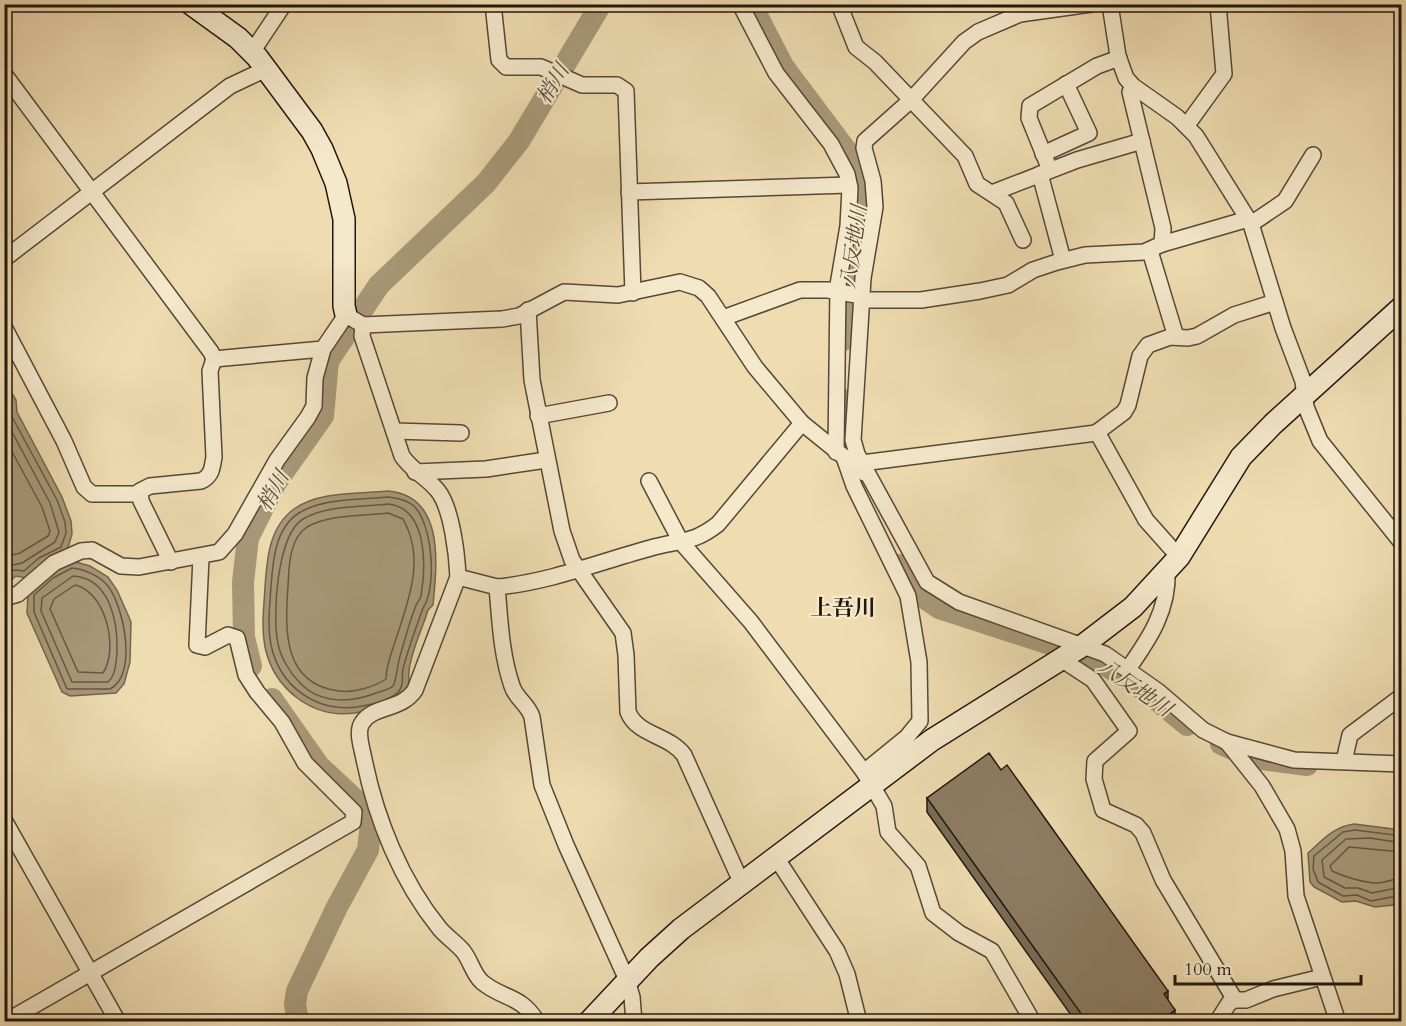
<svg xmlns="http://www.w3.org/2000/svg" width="1406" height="1026" viewBox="0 0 1406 1026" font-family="Cardo,'Noto Serif JP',serif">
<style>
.water{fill:#a9997a;stroke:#736550;stroke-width:1.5}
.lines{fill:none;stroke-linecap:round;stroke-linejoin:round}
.shore{stroke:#665845;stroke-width:1.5}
.river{stroke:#a9997a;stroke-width:22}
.street-casing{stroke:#554838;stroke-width:18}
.secondary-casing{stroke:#221610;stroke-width:24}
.street{stroke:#f5e9cc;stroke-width:15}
.secondary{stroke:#f5e9cc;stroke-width:21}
.wall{fill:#796c56;stroke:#221610;stroke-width:1.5}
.shaded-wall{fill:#635846;stroke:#221610;stroke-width:1.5}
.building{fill:#8d7d64;stroke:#221610;stroke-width:1.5}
.labels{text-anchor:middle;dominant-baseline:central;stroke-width:4.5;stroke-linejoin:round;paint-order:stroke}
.water-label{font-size:21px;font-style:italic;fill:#584a3a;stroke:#f5e9cc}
.quarter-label{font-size:22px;font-weight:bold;fill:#221610;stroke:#f5e9cc}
</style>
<rect width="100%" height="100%" fill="#efddb1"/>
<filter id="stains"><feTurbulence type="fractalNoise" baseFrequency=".00333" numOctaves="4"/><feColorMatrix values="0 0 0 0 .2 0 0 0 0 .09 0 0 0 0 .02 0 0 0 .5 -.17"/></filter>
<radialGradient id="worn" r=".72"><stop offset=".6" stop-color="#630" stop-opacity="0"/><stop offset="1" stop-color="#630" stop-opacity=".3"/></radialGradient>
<g class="water">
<path d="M4,380L16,400L17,412L62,497L71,521L72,534L67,551L26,578L16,576L11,580H4Z"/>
<path d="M388,491C445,496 437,564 433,605L428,610C422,630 411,651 409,671C408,680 411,690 402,697C394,704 366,711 355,713C312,719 274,689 265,647C261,627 264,607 265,587C267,559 269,527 294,509C319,491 359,494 388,491Z"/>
<path d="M72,561L90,566L108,577L117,590L131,622L130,662L124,684L116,693L70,696L62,692L27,613L28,594L49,574Z"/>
<path d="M1354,824L1401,830V899L1394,905L1375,907L1356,901L1342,902L1314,887L1310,882L1308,853C1323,840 1333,827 1354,824Z"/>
</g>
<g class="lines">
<g class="shore">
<path d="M4,392L10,402L11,415L57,500L65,522L66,533L61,547L39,558L24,571L15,570L4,574"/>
<path d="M4,417L50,503L59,532L55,542L22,563L4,567"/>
<path d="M4,437L42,507L50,531L48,536L20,553L4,557"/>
<path d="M388,497C397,498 407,500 414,506C433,525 437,588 423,608C416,628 408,649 403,669C401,677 405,683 399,691C392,700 369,705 357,707C316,712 280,687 271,645C267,626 270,606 271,586C273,561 275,528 299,513C323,498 360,500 388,497Z"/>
<path d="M388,504C428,508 426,567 421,596C420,600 416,603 415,608C409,623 405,640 400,656C398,662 396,683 393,686C389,690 381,691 376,693C351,703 320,704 300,683C290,673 281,658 278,644C272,616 277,535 303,519C326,505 362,507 388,504Z"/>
<path d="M388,513L403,519C426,560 408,601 395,642C391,654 386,666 386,679C374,687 354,693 339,691C282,684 285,629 288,586C289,567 289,539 307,527C329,514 364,516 388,513Z"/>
<path d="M72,568C84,569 100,576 108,586C124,607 138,675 110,689H67L34,612V595L53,578Z"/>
<path d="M73,576C110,578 118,622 117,652C116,662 116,675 108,682H72L41,611L42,598Z"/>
<path d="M75,585C106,592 119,649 103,673L78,672L50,609L54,599Z"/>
<path d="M1402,836L1355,830L1343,832L1314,856L1313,869L1318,882L1343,896L1357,895L1371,901L1402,895"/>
<path d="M1402,843L1370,838L1346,839L1322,860L1324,877L1345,888H1358L1372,893L1402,887"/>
<path d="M1402,852L1349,847L1330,866L1332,871C1345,877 1358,881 1373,883C1383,884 1392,879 1402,878"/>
</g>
<g class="river">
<path d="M751,4L783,66L852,158L861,184L862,202L848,284L844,340"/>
<path d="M843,400L845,449"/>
<path d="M898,565L914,591L939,608L1096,659L1146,691L1187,725"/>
<path d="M251,666L244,637L243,582L248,538L275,484L323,416L328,361L379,285L486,183L519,141L601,4"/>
<path d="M272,699L319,766L360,804L371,824L368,850L337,907L297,991L295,1004L298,1022"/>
<path d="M1221,744L1253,758L1307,765"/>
</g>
<defs>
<g id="street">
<path d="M493,4L499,60L506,67H541L582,85H617L626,91L633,293"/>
<path d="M740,4L776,73L831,144L847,174L850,188L848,226L838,285L836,452"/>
<path d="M839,4L856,47L875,62L965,156L977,184L1006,203L1023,240"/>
<path d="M1091,4L1020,14L978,32L964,42L911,100L865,141L864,148L873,181L875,207L863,278L853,440L857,454L927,582L959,602L1105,654L1159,692L1203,730L1227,742L1294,760L1402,764"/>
<path d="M1110,4L1118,56L1126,78L1133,86L1177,117L1196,136L1251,224L1283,328L1303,381L1306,407L1320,441L1402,543"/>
<path d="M252,52L284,4"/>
<path d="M4,74L211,352L214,359L323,349"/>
<path d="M1187,125L1224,74L1218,4"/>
<path d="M1043,154L1089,133L1066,84"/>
<path d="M1050,170L1029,118L1030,106L1097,66L1119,58"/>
<path d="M1040,174L1063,260"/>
<path d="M629,192L849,185"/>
<path d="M992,193L1077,160L1142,141"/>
<path d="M1251,224L1285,201L1313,155"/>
<path d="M1162,244L1248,219"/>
<path d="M1150,251L1176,337"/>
<path d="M4,259L230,86L266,69"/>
<path d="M528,310L532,380L562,531L572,560L623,633L626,655L628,712C638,736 668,734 684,755L742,884"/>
<path d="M723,318L800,290H828L856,295L867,300H921L980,291L1008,285L1033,270L1057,262L1085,255L1144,252L1162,244L1163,228L1130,92L1133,86"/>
<path d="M363,325L362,336L402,456C412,471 428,478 438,491C452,509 457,555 458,577L497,587C500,620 501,654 512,686C516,699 528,704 532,717L542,785L566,845L627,980L632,997L634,1022"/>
<path d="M4,327L64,441L84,487L92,494H140"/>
<path d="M538,416L609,403"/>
<path d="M394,431L461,433"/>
<path d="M1097,432L1146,520L1179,557"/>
<path d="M844,457L854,486L908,596L919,662L920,721L907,737L864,772L884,806L888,832L918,866L933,913L959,933L992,951L1033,1022"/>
<path d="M862,463L1096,433L1124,412L1128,405L1140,356L1148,345L1170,337L1188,338L1197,336L1234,315L1275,302"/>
<path d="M415,472L486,469L546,460"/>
<path d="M649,481L681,542L751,622L864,772"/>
<path d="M171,562L141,501L140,491L150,486L201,481C212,476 212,468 214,457L210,371L214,359"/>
<path d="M458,577L415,690C401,711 373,705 362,723C356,732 362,748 364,759C376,819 401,881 440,929C447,937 456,943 463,951C471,961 473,974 482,982C502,999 522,995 537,1022"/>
<path d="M497,587C551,582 602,561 654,547C683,539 692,544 718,524L802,423"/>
<path d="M4,598L18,594L54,563L81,551L92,550L121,566L139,567L219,552L235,534L277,460L308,417L314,406L315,378L323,349L346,315L363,325L502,319L519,316L564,292L618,295L680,282L699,288L708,296L755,367L802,423L864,473"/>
<path d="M1061,659L1093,680L1129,731L1095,761L1094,779L1103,810L1136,825L1143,833L1163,880L1235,1000"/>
<path d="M1128,669C1149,639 1169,610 1167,571"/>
<path d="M1227,742L1262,786L1287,829L1293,851L1296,896L1338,1022"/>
<path d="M1344,761L1350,735L1402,696"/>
<path d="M4,820L118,1022"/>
<path d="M777,859L837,951L847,974L859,1022"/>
<path d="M5,1022L353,822L354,812L305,763L282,722L257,692L246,675L237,638L228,635L205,647L197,645L201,557"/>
<path d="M1217,1022L1229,1003L1235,1000H1246L1273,989L1322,977"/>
</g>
<g id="secondary">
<path d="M191,4L238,38L257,57L312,131L322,149L336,183L344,219V306L346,315"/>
<path d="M589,1022L649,958L681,929L932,740L1082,646L1133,607L1179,557L1241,457L1273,424L1402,307"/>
</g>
</defs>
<use href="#street" class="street-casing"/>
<use href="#secondary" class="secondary-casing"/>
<use href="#street" class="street"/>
<use href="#secondary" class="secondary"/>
</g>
<path class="wall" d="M927,798L1168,1001L1175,1022H1076L927,812Z"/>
<g class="shaded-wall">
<path d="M1168,991V1005L1164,994Z"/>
<path d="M1175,1010V1022H1159Z"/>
</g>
<path class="building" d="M989,753L1001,770L1007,765L1168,991L1164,994L1175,1010L1159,1022H1087L927,798Z"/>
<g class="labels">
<g class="water-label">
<text transform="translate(553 84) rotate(-59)">梢川</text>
<text transform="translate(854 247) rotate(-82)">八反地川</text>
<text transform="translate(273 491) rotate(-60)">梢川</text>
<text transform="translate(1135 688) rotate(35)">八反地川</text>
</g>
<g class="quarter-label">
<text x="843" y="608">上吾川</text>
</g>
</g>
<rect width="1406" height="1026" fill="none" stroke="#efddb1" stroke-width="24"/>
<rect x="6" y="6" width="1394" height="1014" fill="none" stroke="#221610" stroke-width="3"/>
<rect x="12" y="12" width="1382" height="1002" fill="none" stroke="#221610" stroke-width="1.5"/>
<path d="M1175 975v9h186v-9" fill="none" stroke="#221610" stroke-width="3"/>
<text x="1184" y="975" font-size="18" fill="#221610" stroke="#f5e9cc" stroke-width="4.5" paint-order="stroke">100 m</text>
<rect width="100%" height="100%" filter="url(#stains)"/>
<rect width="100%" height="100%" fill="url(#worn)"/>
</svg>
